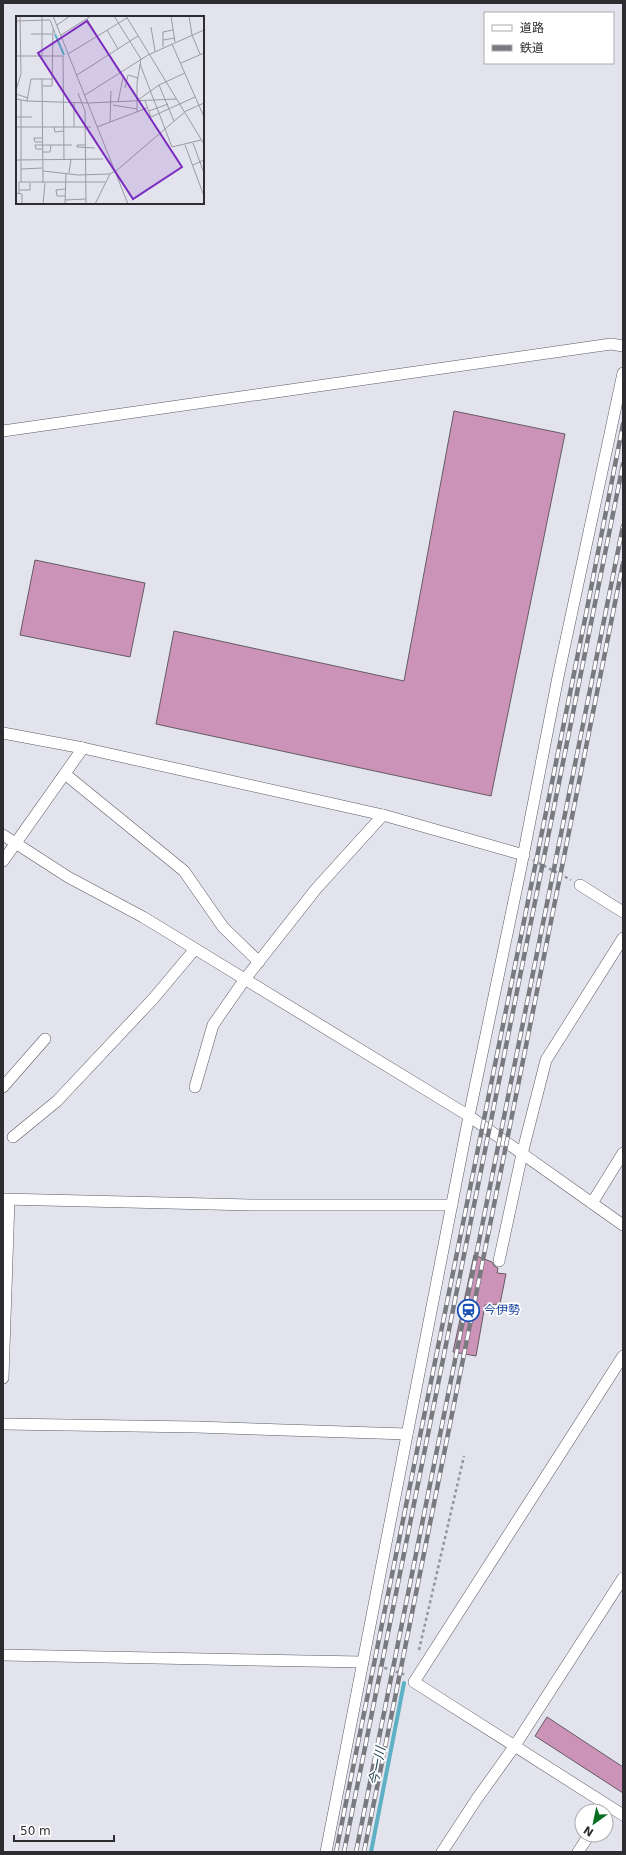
<svg xmlns="http://www.w3.org/2000/svg" width="626" height="1855" viewBox="0 0 626 1855" font-family="'DejaVu Sans','Noto Sans JP',sans-serif">
<style>
.lines{fill:none;stroke-linecap:round;stroke-linejoin:round}
.stream{stroke:#5eb1c4;stroke-width:4}
.building{fill:#cc93b8;stroke:#655b61}
.minor-casing{stroke:#5b5b65;stroke-width:12}
.path{stroke:#94949c;stroke-width:2.5;stroke-dasharray:3 3;stroke-linecap:butt}
.minor{stroke:#fff;stroke-width:11}
.rail-casing{stroke:#797980;stroke-width:4.5}
.rail{stroke:#fff;stroke-width:3;stroke-dasharray:9;stroke-linecap:butt}
.labels{text-anchor:middle;dominant-baseline:central;stroke-width:3.5;stroke-linejoin:round;paint-order:stroke}
.transit-label{font-size:12px;fill:#164399;stroke:#fff;text-anchor:start}
.water-label{font-size:13px;font-style:italic;fill:#20464f;stroke:#fff}
.inset-river{fill:none;stroke:#5eb1c4;stroke-width:2}
.inset-road{fill:none;stroke:#9a9aa2;stroke-width:1}
.view{fill:#7b2cbf;fill-opacity:0.15;stroke:#7b2cbf;stroke-width:2}
.inset-edge{fill:none;stroke:#2d2d31;stroke-width:2}
</style>
<rect width="100%" height="100%" fill="#e3e3ee"/>
<g class="lines">
<path class="stream" d="M371,1852L404,1683"/>
</g>
<g class="building">
<path d="M454,411L565,434L491,796L156,724L174,631L404,681Z"/>
<path d="M35,560L145,583L130,657L20,635Z"/>
<path d="M474,1255L492,1262L494,1266L498,1268L497,1273L506,1274L500,1304L485,1305L476,1356L453,1352Z"/>
<path d="M547,1717L623,1767V1793L535,1736Z"/>
</g>
<g class="lines">
<defs>
<g id="minor">
<path d="M3,431L611,344L623,346"/>
<path d="M3,733L83,748L383,815L524,855"/>
<path d="M65,774L184,871L223,927L259,962"/>
<path d="M3,835L68,877L143,917L469,1116L623,1225"/>
<path d="M3,861L83,748"/>
<path d="M580,885L623,912"/>
<path d="M3,1087L45,1039"/>
<path d="M195,1087L213,1025L245,979L316,889L383,815"/>
<path d="M13,1137L57,1101L153,999L195,949"/>
<path d="M3,1199L251,1205H452"/>
<path d="M592,1203L623,1153"/>
<path d="M499,1261L522,1154L546,1060L623,938"/>
<path d="M623,1356L414,1682L623,1815"/>
<path d="M3,1378L9,1200"/>
<path d="M3,1424L196,1427L407,1434"/>
<path d="M3,1655L362,1662"/>
<path d="M326,1852L469,1116L521,867L558,677L623,373"/>
<path d="M442,1852L476,1800L514,1747L623,1578"/>
<path d="M578,1852L589,1835"/>
</g>
</defs>
<use href="#minor" class="minor-casing"/>
<g class="path">
<path d="M533,860L571,880"/>
<path d="M419,1650L464,1456"/>
<path d="M373,1664L406,1675"/>
</g>
<use href="#minor" class="minor"/>
<defs>
<g id="rail">
<path d="M336,1852L586,614L623,424"/>
<path d="M344,1852L623,464"/>
<path d="M356,1852L623,526"/>
<path d="M364,1852L623,563"/>
</g>
</defs>
<use href="#rail" class="rail-casing"/>
<use href="#rail" class="rail"/>
</g>
<defs>
<symbol id="station-ring" viewBox="-11 -11 22 22"><circle r="9.5" fill="#fff" stroke="#1a4fb4" stroke-width="1.5"/><path d="M-3-6H3Q5-6 5-4V2Q5 4 3 4L4.5 6H3L1.5 4h-3L-3 6H-4.5L-3 4Q-5 4-5 2V-4Q-5-6-3-6ZM-3.5-4v3h7v-3ZM-3.5 1v1.5H-2V1ZM2 1v1.5H3.5V1Z" fill="#1a4fb4"/></symbol>
</defs>
<g fill-rule="evenodd">
<use href="#station-ring" x="456" y="1298" width="25" height="25"/>
</g>
<g class="labels">
<g class="transit-label">
<text x="484" y="1310">今伊勢</text>
</g>
<g class="water-label">
<text transform="translate(377 1766) rotate(-79)">今一川</text>
</g>
</g>
<g transform="translate(16 16)">
<rect width="188" height="188" fill="#e3e3ee"/>
<path class="inset-river" d="M39,18L48,39"/>
<path class="inset-road" d="M26,0V40M37,0L112,188M98,0L125,43L121,67V96M110,0L188,128M155,0L159,26M173,0L176,19L184,38M71,3L104,57M0,5L34,4L39,17M41,9L54,0M135,11L139,35M91,14L102,33M15,18H36M45,19L75,0M147,24L159,22M156,28L188,101M147,31V16L157,14M52,38L111,2M0,40H47L48,144M165,47L188,37M124,48L156,131L185,124M61,59L122,20M26,63L27,167M143,69L158,105M26,70H36L37,13M109,72L112,59L122,62M0,74L5,58L4,0H14M62,77L69,95L70,188M0,78L12,82M69,79L132,39L188,14M0,83L11,85L72,87L160,83M122,84L143,69L169,57M11,85L15,63H36M129,85L135,101L179,81M102,86L107,62M58,87V111M97,89L121,93M133,95L152,88M0,101H16M94,106L95,75M0,111H75M38,111L39,116L48,115M81,111L131,92M26,122H18L19,126H26M177,127L188,157M69,129H61V131L79,132M169,129L188,180M26,133H20L19,129H56M26,136H34L35,129M0,144L87,143M177,149L188,144M5,153L26,152M27,155L62,159L93,158L100,155L170,95L188,87M53,157L55,143M5,166V84M49,173L40,174L41,180H49M3,174H14V167M0,177L6,178V188M3,177V166H89M49,184L70,183M27,188L29,167M49,188L50,157M79,188L94,158"/>
<path class="view" d="M71,5L166,151L117,183L22,37Z"/>
<rect width="188" height="188" class="inset-edge"/>
</g>
<rect width="626" height="1855" fill="none" stroke="#2d2d31" stroke-width="8"/>
<rect x="484" y="12" width="130" height="52" fill="#ffffff" stroke="#ababad"/>
<rect x="492" y="25" width="20" height="6" fill="#ffffff" stroke="#ababad"/>
<text x="520" y="32" font-size="12" fill="#2d2d31">道路</text>
<rect x="492" y="45" width="20" height="6" fill="#797980" stroke="#ababad"/>
<text x="520" y="52" font-size="12" fill="#2d2d31">鉄道</text>
<g transform="translate(594 1823) rotate(213)"><circle r="19" fill="#ffffff" stroke="#ababad"/>
<path d="M0-3L7 15L0 10L-7 15Z" fill="#066f1f"/>
<text y="-6" font-size="11" font-weight="bold" text-anchor="middle" fill="#2d2d31">N</text>
</g>
<path d="M14 1835v6h100v-6" fill="none" stroke="#2d2d31" stroke-width="2"/>
<text x="20" y="1835" font-size="12" fill="#2d2d31" stroke="#ffffff" stroke-width="3" paint-order="stroke">50 m</text>
</svg>
